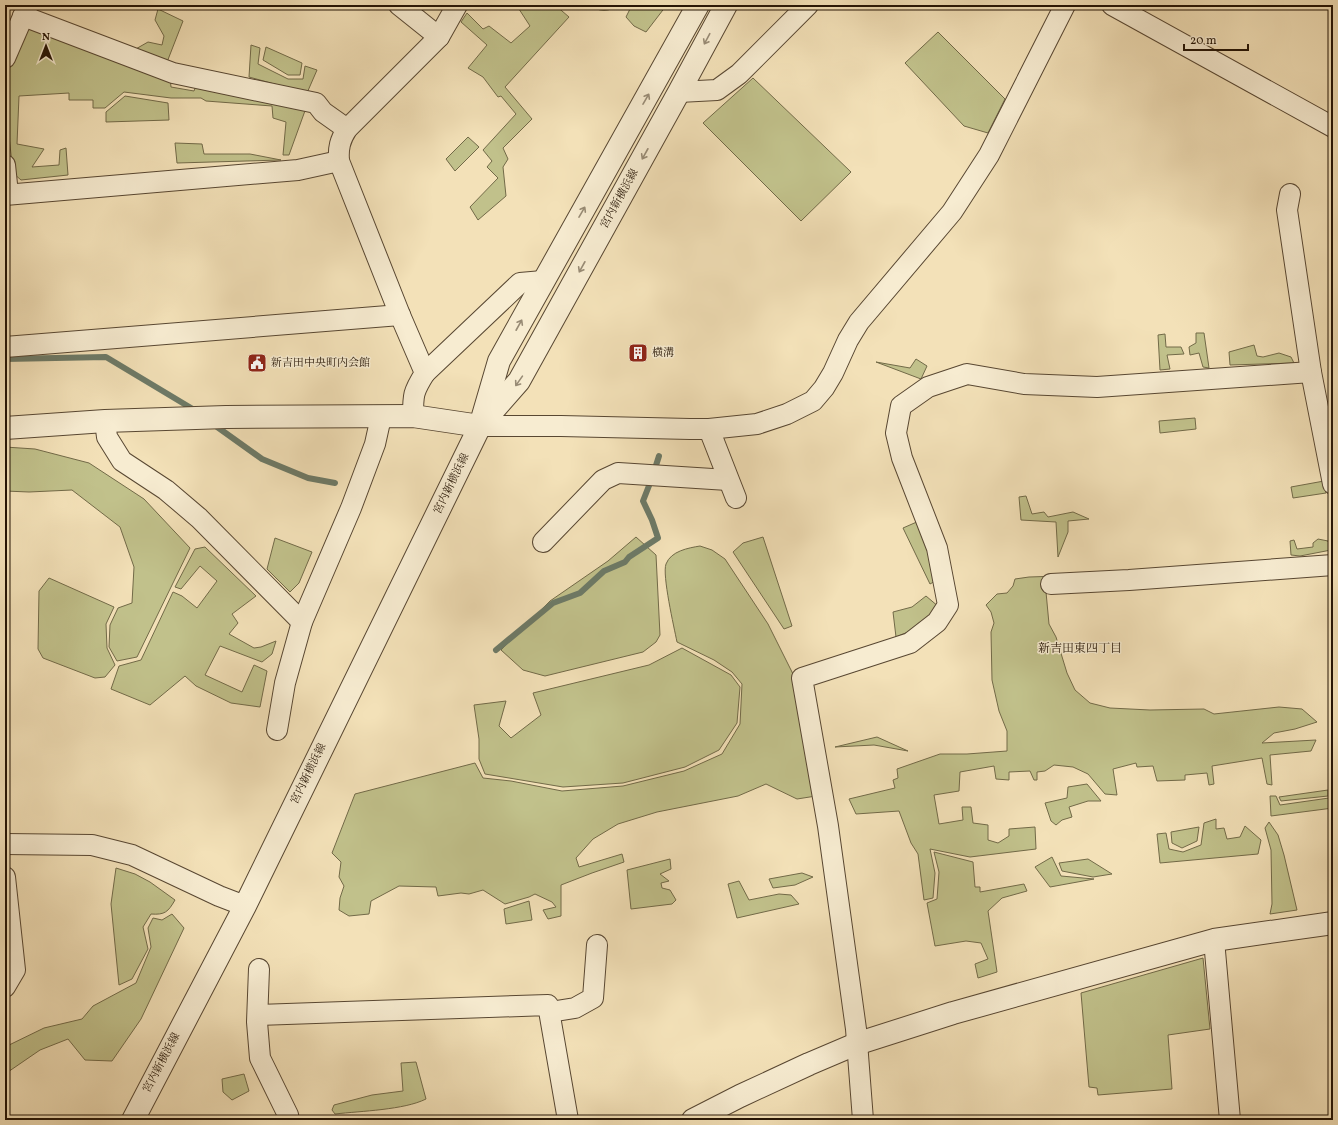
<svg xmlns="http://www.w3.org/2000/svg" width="1338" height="1125" viewBox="0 0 1338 1125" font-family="Vollkorn,'Noto Serif JP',serif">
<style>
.green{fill:#c1c18b;stroke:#726a48}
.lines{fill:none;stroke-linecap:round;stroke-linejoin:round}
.stream{stroke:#6d7a67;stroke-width:6}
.minor-casing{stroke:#584732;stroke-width:22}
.tertiary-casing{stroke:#584732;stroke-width:24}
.minor{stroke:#f7ecd1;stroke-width:20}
.tertiary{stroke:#f7ecd1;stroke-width:22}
.oneway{stroke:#988b75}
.labels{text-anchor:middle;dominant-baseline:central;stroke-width:3;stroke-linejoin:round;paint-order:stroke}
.street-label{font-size:11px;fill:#241405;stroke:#f7ecd1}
.poi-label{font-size:11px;fill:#241405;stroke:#f7ecd1;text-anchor:start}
.neighbourhood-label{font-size:12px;fill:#241405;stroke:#f7ecd1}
</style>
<rect width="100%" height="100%" fill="#f3e1b8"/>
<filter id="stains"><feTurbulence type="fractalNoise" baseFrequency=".005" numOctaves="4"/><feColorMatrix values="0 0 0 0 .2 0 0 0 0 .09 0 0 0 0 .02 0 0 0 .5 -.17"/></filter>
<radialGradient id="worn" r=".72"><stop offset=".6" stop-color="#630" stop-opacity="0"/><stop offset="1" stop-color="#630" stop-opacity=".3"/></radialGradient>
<g class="green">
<path d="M518,5H555L569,17L505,87L532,119L503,148L508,159L503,167L506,196L478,220L470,207L498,178L487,167L492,161L483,150L516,114L501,96L498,97L483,77L468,68L487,45L461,22L467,13L483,29L489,26L511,43L530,26L517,6Z"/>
<path d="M589,5H619C610,12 598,12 589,5Z"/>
<path d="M632,5H664L666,6L646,32L634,26L626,17Z"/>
<path d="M158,9L183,21L162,75L170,77L171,87L194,91L197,83L306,108L289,155H283L286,122L273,118L272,106L206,101L201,98H171L124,92L105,108H93V100H69V93L19,96L17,144L44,149L32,167L59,165L60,150L66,148L68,175L21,180L13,173L5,99V73L24,26L134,50L148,42L162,45L164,36L155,20Z"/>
<path d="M938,32L1005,99L988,133L964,126L905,63Z"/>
<path d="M251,45L260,48L258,64L288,79H303L305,66L317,70L307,93L249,77Z"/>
<path d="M266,47L302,63L300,75H288L263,60Z"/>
<path d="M753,78L851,172L801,221L703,123Z"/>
<path d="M125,96L168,103L169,120L106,122V112Z"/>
<path d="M468,137L479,147L455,171L446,159Z"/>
<path d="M175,143L202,144L204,154H250L281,160L177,163Z"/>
<path d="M1196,333H1204L1209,368L1203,367L1199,353L1190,355L1189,347L1196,343Z"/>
<path d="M1165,334L1166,347H1181L1184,354L1167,355L1170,369L1160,370L1158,335Z"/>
<path d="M1254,345L1257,356L1263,357L1279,353L1291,357L1294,363L1230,365L1229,352Z"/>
<path d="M916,359L927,366L921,379L876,362L910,368Z"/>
<path d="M1195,418L1196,429L1160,433L1159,421Z"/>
<path d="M5,447L35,449L89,463L144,499L190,548L137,657L117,661L109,647L110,625L118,608L132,603L134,567L120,527L72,490L29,492L5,491Z"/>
<path d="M1324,481L1326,493L1293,498L1291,487Z"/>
<path d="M1026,496L1032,514L1044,512L1048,517L1073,512L1089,519L1068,521V532L1058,557L1056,522L1021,520L1019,497Z"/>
<path d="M919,521L939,579L930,584L903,528Z"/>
<path d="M636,537L656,555L660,635L656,642L643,652L545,676L523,670L501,650L550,601L608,561Z"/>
<path d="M763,537L792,626L784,629L733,552L743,543Z"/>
<path d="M275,538L312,552L299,583L290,592L267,569Z"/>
<path d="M1318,539L1328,541L1331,550L1300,556L1291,555L1290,541L1294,540L1297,549L1313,547V543Z"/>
<path d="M700,546L712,550L725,559L768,624L795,678L816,796L797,799L766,784L738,796L657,812L618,824L593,839L576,858L579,867L622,854L624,862L592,873L561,885V916L548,919L543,910L556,907L552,902L535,894L529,897L505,904L483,890L469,894L461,893L438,896L436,887L399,886L371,901L369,914L349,916L339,910L340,898L344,886L339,877L341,862L332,853L355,794L475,763L483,778L511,781L562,791L623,786L684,771L722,754L740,724L742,684L732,672L714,660L677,642C674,627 662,575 666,564C671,551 688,548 700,546Z"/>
<path d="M205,547L256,596L232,614L238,623L229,634L254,648L261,647L276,641L272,654L262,662L220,646L205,675L242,692L254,665L267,671L260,707L231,703L196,686L185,676L150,705L111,689L119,666L141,660L173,592L182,596L197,608L217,581L200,566L181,589L175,587L195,549Z"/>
<path d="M1059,576L1046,592L1049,624L1056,637L1067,673L1075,690L1090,703L1110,708L1150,710L1204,709L1214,714L1279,707L1302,709L1317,722L1295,729L1274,733L1262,743L1316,740L1311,751L1270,755L1272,785L1267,784L1262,758L1212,766L1214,784L1209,785L1207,773L1185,775V780L1157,781L1153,766L1137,767L1136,763L1113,769L1117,795L1105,794L1088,774L1073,767L1054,765L1045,771L1037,772V780H1034L1030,771L1009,772V780L996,779L994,766L960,772L959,791L934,795L939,824L963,820L962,807H971L973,823L988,825V840L998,843L1009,836V829L1035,827L1036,849L970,857L930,849L935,873L933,898L924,900L918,854L911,843L899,811L856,814L849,799L895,788L893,780L898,778L897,769L940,754H967L1007,751V731L999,711L992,680L991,632L994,623L991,612L986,605L997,594L1007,593L1013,586L1015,579L1029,577Z"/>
<path d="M49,578L114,607L106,624L107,648L115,665L105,677L95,678L43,658L38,649L39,591Z"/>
<path d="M926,596L939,607L915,629L896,637L893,612L912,607Z"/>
<path d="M682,648L731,675L740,687L737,723L719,750L685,767L623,783L563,787L485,774L479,759V739L474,705L506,701L499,726L511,738L541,715L533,693L649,665Z"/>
<path d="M877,737L908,751L874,745L835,747Z"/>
<path d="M1087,784L1101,801H1088L1069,807L1072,817L1062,820L1056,825L1051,821L1045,803L1067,798L1068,787Z"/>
<path d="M1328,790V796L1281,801L1279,797Z"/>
<path d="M1333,792V808L1271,816L1270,796H1276L1280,805L1329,798Z"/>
<path d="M1216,819V829L1224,828L1227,839L1240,837L1245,826L1261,840L1258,854L1160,863L1157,834L1166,833L1169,849L1183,852L1201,845L1204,823Z"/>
<path d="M1269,822L1278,835L1284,855L1297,910L1270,914L1272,904L1271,850L1265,828Z"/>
<path d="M1199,827L1197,841L1182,848L1172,843L1171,832Z"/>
<path d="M934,852L973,862L975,887H980V892L1024,884L1027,891L1002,898L988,911L997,972L978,978L975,964L988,959L981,943L966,941L935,946L927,903L937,899L939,872Z"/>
<path d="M1052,857L1061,876L1094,879L1050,887L1035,867Z"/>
<path d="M670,859L671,869L660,874L669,881L661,883L662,888L670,890L676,900L672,904L631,909L627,870Z"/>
<path d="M1088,859L1112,874L1093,877L1062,871L1059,863Z"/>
<path d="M116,868L135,874L150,882L175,900C168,912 165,915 151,914L143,927L148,949L132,979L119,985L111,904Z"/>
<path d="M802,873L813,877L795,885L773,888L769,879Z"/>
<path d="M739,881L749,900L779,894L791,895L799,904L737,918L728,884Z"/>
<path d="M529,901L532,920L506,924L504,909Z"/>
<path d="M172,914L184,928L141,1019L112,1061L85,1060L68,1039L40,1050L5,1074V1047L44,1028L82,1019L93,1006L136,983L151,947L148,928L153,918L162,920Z"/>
<path d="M1203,958L1210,1029L1168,1035L1172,1089L1098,1095L1097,1088L1089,1087L1081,993Z"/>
<path d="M416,1062L426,1099C404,1110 361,1111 335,1114L332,1110L334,1105L372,1095L403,1091L401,1063Z"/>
<path d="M244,1074L249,1091L232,1100L223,1092L222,1079Z"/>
</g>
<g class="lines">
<g class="stream">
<path d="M5,359L106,357L196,411"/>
<path d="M213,424L262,459L308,478L335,483"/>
<path d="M496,650L553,603L580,593L604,571L625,562L629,557L658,538L652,520L643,501L652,478L659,456"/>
</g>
<defs>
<g id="minor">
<path d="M399,5L439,37"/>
<path d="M1112,5L1333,127"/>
<path d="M23,16L173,73L316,103L323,112L347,129"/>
<path d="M5,58L28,5"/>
<path d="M679,92L717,90L739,74L808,5"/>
<path d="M5,165L8,194"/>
<path d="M1290,194L1287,210L1311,372"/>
<path d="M5,195L298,170L339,161"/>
<path d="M5,347L400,315"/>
<path d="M425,373L520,283L543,281"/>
<path d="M413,416C413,395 413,392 425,373L400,315L339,161C338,148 340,140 347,129L439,37L457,5"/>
<path d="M105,421L107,437L122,461L166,490L199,518L302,622"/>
<path d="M480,426H561L690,429H709L757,424L787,414L813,401L824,388L833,373L848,340L859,322L952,212L989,155L1065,5"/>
<path d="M709,429L736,498"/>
<path d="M543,542L603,480L618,473L728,480"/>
<path d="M1051,584L1129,580L1333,565"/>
<path d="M277,730L285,683L302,622L351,508L375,444L381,417"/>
<path d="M5,844L92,845L132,855L219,896L245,906"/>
<path d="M5,877L15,970L5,987"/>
<path d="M1214,940L1230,1120"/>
<path d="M259,969L257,1022L260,1058L288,1115L289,1120"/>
<path d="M550,1012L575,1008L593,998L597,945"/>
<path d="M258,1015L548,1005L568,1120"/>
<path d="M863,1120L856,1029L828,826L802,678L910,643L937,622L948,605L937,548L902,458L896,433L901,406L928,387L967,374L1024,384L1097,387L1311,372L1333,484"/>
</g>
<g id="tertiary">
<path d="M484,421L519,381L679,92L726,5"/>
<path d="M5,428L105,421L226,417L413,416L480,426"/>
<path d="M133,1120L245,906L480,426L499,361L698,5"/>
<path d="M693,1120L740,1096L809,1064L856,1044L953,1013L1214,940L1333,923"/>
</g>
</defs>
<use href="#minor" class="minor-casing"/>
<use href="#tertiary" class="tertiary-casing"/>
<use href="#minor" class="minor"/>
<use href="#tertiary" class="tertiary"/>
</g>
<defs><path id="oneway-shaft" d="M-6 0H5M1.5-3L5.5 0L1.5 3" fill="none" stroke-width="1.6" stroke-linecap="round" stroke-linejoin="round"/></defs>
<g class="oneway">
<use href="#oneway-shaft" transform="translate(707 39) rotate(118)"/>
<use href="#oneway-shaft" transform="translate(646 99) rotate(-60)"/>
<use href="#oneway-shaft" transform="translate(645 154) rotate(119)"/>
<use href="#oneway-shaft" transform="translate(582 212) rotate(-60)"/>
<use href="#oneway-shaft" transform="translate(582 267) rotate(119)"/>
<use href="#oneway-shaft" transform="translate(519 325) rotate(-61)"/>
<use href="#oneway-shaft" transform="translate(519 381) rotate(125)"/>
</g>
<defs>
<symbol id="building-square" viewBox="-11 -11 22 22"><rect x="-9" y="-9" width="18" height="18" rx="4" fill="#8f2418" stroke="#f7ecd1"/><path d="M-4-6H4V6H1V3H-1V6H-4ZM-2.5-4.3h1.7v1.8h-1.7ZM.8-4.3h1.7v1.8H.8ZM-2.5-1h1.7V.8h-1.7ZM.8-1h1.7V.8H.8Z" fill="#fff"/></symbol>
<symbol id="civic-square" viewBox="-11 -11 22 22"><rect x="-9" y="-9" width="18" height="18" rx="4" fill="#8f2418" stroke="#f7ecd1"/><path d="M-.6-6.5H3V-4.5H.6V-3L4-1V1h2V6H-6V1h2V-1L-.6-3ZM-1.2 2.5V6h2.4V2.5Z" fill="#fff"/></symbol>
</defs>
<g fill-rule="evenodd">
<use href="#building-square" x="627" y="342" width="22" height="22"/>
<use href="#civic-square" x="246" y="352" width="22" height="22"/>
</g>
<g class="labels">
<g class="street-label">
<text transform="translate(620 199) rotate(-61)">宮内新横浜線</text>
<text transform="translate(452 484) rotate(-64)">宮内新横浜線</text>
<text transform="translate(309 774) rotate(-64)">宮内新横浜線</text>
<text transform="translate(162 1063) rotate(-62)">宮内新横浜線</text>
</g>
<g class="poi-label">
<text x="652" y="353">横溝</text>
<text x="271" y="363">新吉田中央町内会館</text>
</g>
<g class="neighbourhood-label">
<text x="1080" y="649">新吉田東四丁目</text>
</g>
</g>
<rect width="1338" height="1125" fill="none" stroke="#f3e1b8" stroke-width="20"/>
<rect x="6" y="6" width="1326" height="1113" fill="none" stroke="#241405" stroke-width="2"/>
<rect x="10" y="10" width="1318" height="1105" fill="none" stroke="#241405"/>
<g transform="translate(46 46)" stroke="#f7ecd1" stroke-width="3" paint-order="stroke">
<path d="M0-3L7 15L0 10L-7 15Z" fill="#241405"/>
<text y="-6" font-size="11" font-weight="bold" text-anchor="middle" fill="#241405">N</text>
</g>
<path d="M1184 44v6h64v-6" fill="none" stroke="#241405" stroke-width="2"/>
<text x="1190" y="44" font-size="12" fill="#241405" stroke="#f7ecd1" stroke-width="3" paint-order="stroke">20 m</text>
<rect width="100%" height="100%" filter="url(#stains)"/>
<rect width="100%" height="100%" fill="url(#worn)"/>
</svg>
